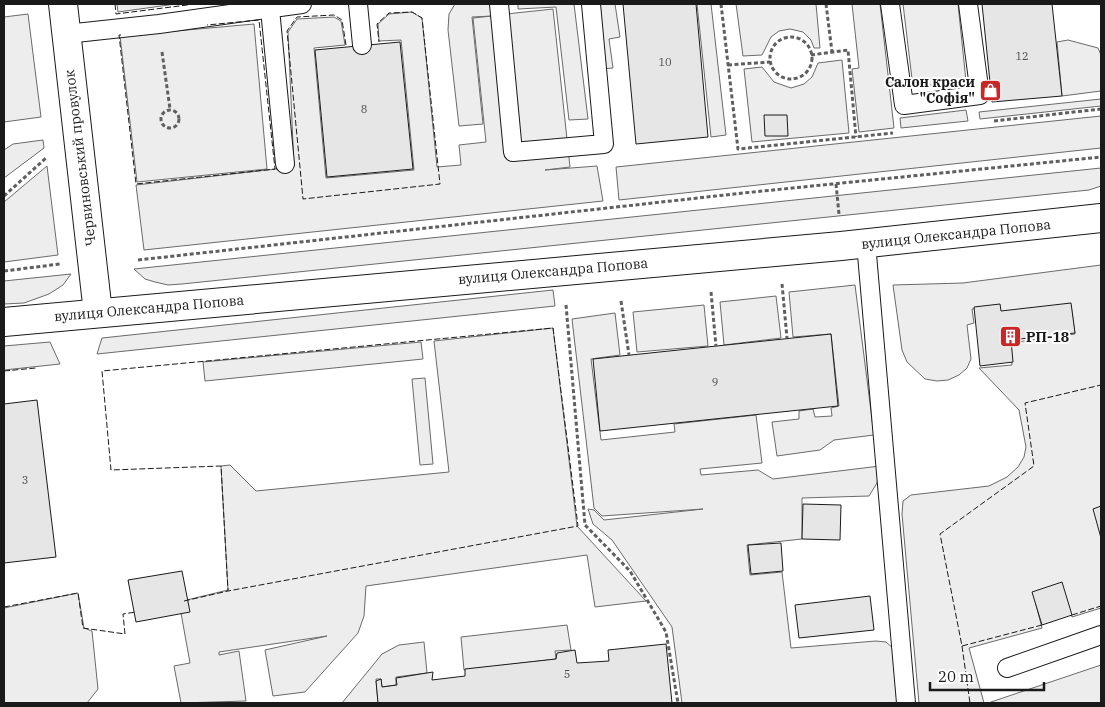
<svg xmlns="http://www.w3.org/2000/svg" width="1105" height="707" viewBox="0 0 1105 707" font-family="'IBM Plex Serif',serif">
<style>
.built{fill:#ededed;stroke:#6a6a6a}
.building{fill:#e6e6e6;stroke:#1a1a1a}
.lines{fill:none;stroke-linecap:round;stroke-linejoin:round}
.service-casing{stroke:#1a1a1a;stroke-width:20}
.minor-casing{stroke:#1a1a1a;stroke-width:30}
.path{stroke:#5f5f5f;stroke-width:3;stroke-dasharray:4 2.5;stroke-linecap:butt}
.service{stroke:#fff;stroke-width:18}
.minor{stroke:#fff;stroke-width:28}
.fence{stroke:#1a1a1a;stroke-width:1;stroke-dasharray:6 2.5;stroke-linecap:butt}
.labels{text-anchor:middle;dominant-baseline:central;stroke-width:4;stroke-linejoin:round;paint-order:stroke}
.number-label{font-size:11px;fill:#4d4d4d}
.poi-label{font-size:14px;font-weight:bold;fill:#1a1a1a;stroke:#fff;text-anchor:end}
.street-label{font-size:14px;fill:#1a1a1a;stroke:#fff}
</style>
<rect width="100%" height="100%" fill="#fff"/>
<g class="built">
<path d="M117,4H176L118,12Z"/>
<path d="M455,4H495L497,15L553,9L570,167L545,170L597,166L603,201L144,250L136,185L294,167L288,32L297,19L334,17L341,21L345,45L314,48L326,178L414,170L401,40L379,41L378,24L389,14L412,12L422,18L437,167L461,165L459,145L486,142L473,18L492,16L472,17L483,124L459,126L448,30L449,14Z"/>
<path d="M518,4H574L588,119L569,120L556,7L518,9Z"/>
<path d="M593,4H615L620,37L609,39L613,68L601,69Z"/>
<path d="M697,4H711L726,135L711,137Z"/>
<path d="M736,4H816L820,48H814L811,40L803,32L790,29L779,31L771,37L762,55L743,56Z"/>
<path d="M852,4H880L894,128L859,132L852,69L859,68Z"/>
<path d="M903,4H958L966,81L913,87Z"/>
<path d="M28,14L41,117L4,122V17Z"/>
<path d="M254,24L267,169L137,182L120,36Z"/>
<path d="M1068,40L1098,48L1101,55V91L1062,96L1057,42Z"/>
<path d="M842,60L849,133L752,142L744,69L762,67L774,82L791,88L804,84L812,77L818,63Z"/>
<path d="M1101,99V106L980,119L979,112Z"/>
<path d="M966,110L968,121L901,128L900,118Z"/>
<path d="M1101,116V148L619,200L616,167Z"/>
<path d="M43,140L44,148L4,178V150L13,144Z"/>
<path d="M47,166L58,255L4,262V202Z"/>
<path d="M1101,168V186L1089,190L182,284L168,285L155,282L145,279L134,269Z"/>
<path d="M1101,265V608L1072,617L1062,585L1033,593L1042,628L969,648L984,703H919L902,514L903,501L911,495L989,486L1007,477L1018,467L1024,457L1026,447L1019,410L979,368L1012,365L1010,343L1075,334L1071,305L999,313L998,306L972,309L974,323L967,325L971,359L967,368L959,375L948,380L937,381L925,379L907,362L902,350L893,285L963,283Z"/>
<path d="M71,274L63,285L49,294L24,303L4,304V281Z"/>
<path d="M855,285L874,435L834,440L820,450L777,456L772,422L799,419V411L813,409L815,417L832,416L831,408L839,406L831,334L793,337L789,292Z"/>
<path d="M553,290L555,306L97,354L102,338Z"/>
<path d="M776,296L781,338L724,345L720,302Z"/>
<path d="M704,305L708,346L637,352L633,312Z"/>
<path d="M615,313L620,355L591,359L601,440L675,432L674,424L756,415L762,463L700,469L701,475L758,470L773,479L880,466L877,483L869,496L802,498V539L747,545L750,575L782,572L791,648L876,641L886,642L894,649L900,703H682L672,627L612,540L593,524L588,509L594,510L604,520L703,509L602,516L594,508L572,319Z"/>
<path d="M553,328L577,526L646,601L595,607L587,555L366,586L364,616L358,633L305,692L273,696L265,650L327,636L219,652V655L239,651L246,701L181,703L174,666L190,663L181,613L162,606L228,590L221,466L230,465L256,491L449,472L434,341Z"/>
<path d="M50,342L60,364L4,370V346Z"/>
<path d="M421,342L423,359L205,381L203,362Z"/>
<path d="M425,378L433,464L420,465L412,379Z"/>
<path d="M78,593L84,628L92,631L98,689L87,703H4V608Z"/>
<path d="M567,625L571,650L555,651L556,659L464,670L461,637Z"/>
<path d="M424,642L427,673L396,677V685L382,687L381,679H376L378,703H342L382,654L399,645Z"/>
<path d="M1101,665V703H988Z"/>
</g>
<g class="building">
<path d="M623,4H696L708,137L636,144Z"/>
<path d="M982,4H1052L1062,96L992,102Z"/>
<path d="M400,42L413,169L327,177L315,50Z"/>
<path d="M764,115H787L788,136H765Z"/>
<path d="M1071,303L1075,333L1011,340L1013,362L980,366L974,307L1000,304L1001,311Z"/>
<path d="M831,334L838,406L600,431L593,359Z"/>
<path d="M37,400L56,557L4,563V404Z"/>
<path d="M803,504L841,505L840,540L802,539Z"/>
<path d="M1101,506V538L1093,509Z"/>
<path d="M781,543L783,571L751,574L748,545Z"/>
<path d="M182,571L190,612L136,622L128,580Z"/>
<path d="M1062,582L1072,615L1042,625L1032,592Z"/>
<path d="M870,596L874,630L799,638L795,605Z"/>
<path d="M666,644L672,703H378L376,681L381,679L382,687L397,685L396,678L433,672L432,680L465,676V669L556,659L557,653L575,650L577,663L609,661L608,650Z"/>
</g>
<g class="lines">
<defs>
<g id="service">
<path d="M358,4L362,45"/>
<path d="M499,4L513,152L604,144L591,4"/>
<path d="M890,4L904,105L980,95L968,4"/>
<path d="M270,9L285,164"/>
<path d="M66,34L159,24L302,4"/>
<path d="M866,243L906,703"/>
<path d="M1007,668L1101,635"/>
</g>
<g id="minor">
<path d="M63,4L98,313"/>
<path d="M4,322L841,246L1101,218"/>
</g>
</defs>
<use href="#service" class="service-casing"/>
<use href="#minor" class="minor-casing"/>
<g class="path">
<path d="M721,4L738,149L893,133"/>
<path d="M826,4L832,52"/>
<circle cx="791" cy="58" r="21"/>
<path d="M162,52L170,109"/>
<path d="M811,55L848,50L856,137"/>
<path d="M728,65L770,62"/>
<circle cx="170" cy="119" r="9"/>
<path d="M994,121L1101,109"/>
<path d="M836,184L839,214"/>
<path d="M4,196L46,158"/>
<path d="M138,260L743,193L1101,157"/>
<path d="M4,271L60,264"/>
<path d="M782,284L787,338"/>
<path d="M711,292L716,346"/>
<path d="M621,301L629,355"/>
<path d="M566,305L585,525L630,571L666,632L678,703"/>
</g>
<use href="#service" class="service"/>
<use href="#minor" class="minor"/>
<g class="fence">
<path d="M115,4L116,14L195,4"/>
<path d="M121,35H119L136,184L275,169L259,20L207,25"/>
<path d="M346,45L342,20L334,15L297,17L287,31L303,199L440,184L422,18L412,12L389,13L377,24L379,42"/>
<path d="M553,328L578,526L228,591L221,466L111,470L102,371Z"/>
<path d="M4,371L36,368"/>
<path d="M184,601L228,591"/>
<path d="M4,607L78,593L83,628L125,634L123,614L136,612"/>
<path d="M1072,615L1101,606"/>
<path d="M1042,625L962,646L940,534L1034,466L1025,403L1101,385"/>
<path d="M962,646L970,703"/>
</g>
</g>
<defs>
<symbol id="shop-square" viewBox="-11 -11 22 22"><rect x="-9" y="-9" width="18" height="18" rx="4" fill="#c62828" stroke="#fff"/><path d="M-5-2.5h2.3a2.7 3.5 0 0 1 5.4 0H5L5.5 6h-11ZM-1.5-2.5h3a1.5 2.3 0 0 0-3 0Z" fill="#fff"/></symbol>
<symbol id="building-square" viewBox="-11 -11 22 22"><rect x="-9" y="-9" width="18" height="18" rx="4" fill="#c62828" stroke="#fff"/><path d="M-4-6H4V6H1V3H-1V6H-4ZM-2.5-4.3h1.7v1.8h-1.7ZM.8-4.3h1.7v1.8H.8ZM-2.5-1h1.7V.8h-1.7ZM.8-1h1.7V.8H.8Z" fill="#fff"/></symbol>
</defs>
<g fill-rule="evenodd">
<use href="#shop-square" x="978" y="78" width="25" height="25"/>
<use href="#building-square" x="998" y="324" width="25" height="25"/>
</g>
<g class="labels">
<g class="number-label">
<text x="1022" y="56">12</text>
<text x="665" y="62">10</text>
<text x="364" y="109">8</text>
<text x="715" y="382">9</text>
<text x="25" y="480">3</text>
<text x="567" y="674">5</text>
</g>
<g class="poi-label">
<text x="975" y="82">Салон краси<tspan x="975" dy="16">"Софія"</tspan></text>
<text x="1026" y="337" text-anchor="start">РП-18</text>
</g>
<g class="street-label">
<text transform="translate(80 158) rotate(-97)">Червиновський провулок</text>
<text transform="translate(956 234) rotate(-6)">вулиця Олександра Попова</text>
<text transform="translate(553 271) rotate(-5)">вулиця Олександра Попова</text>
<text transform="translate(149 308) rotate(-5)">вулиця Олександра Попова</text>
</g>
</g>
<rect width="1105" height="707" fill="none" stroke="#1a1a1a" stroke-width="10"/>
<path d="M930 682v8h114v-8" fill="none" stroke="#1a1a1a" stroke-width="2.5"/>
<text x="938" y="682" font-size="15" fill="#1a1a1a" stroke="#ffffff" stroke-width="4" paint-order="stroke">20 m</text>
</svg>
